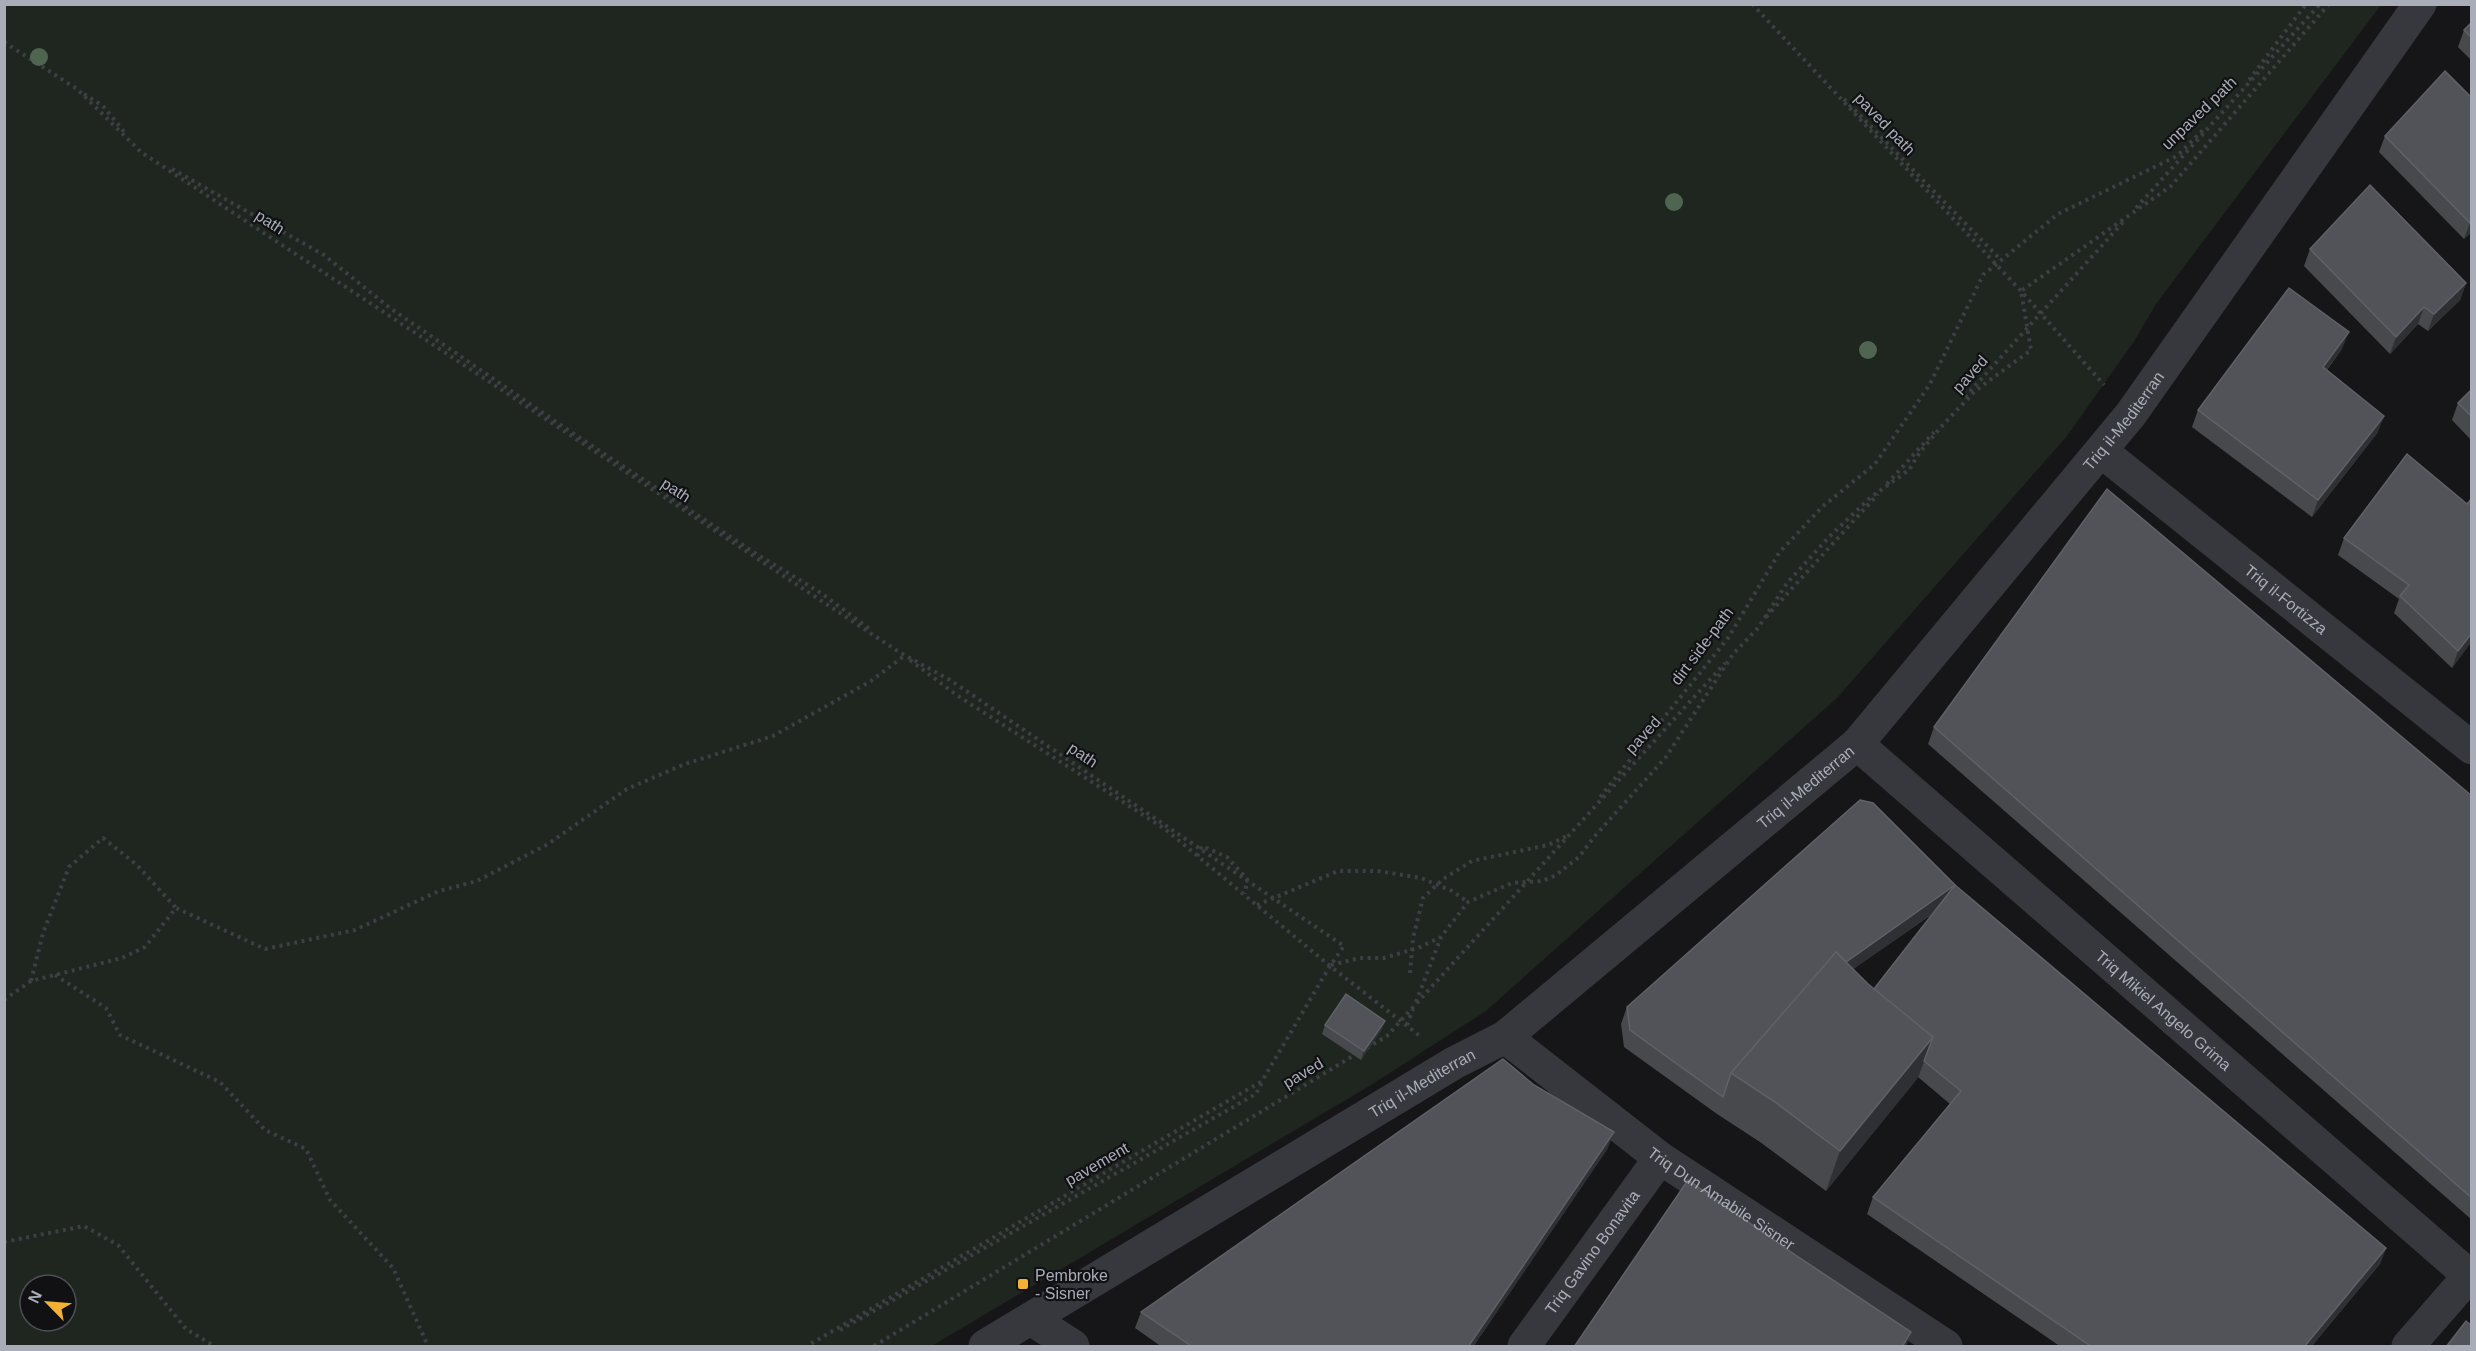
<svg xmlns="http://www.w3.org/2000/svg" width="2476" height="1351" viewBox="0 0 2476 1351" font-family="Helvetica,sans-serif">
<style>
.green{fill:#1e261f;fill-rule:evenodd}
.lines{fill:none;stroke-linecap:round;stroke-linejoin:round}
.path{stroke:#3d3f44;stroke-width:4;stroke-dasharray:3 4.5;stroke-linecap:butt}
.minor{stroke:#37383d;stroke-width:33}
.tree{fill:#506452}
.wall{fill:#47494d;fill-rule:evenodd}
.shaded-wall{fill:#2f3033}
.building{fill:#525359;stroke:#5f6168;stroke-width:1.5}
.poi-dot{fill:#f2b134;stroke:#111113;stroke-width:2}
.labels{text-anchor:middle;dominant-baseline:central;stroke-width:4.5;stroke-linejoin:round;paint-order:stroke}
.street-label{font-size:16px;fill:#a8adb8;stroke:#111113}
.poi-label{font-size:16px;fill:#a8adb8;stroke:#111113;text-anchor:start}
</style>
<rect width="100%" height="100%" fill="#161618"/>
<path class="green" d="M5,5H2381L2156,304L2135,340L2067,436L1837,698L1486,1011L1371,1085L932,1346H5ZM30,1285H66V1321H30Z"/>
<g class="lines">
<g class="path">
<path d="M1752,4L2021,291L2104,385"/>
<path d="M4,42L77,89L141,152L899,652L950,680L1344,946L1330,966L1262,1081L807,1346"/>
<path d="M2249,80L2306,4"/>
<path d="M84,94L103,106L126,134"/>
<path d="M1844,99L2001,260"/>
<path d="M172,169L324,255L390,308L568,430L755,553L821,593L871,630"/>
<path d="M2136,208L2320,4"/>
<path d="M1965,397L2125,220"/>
<path d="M1887,484L1934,432"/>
<path d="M1766,617L1878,494"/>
<path d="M910,660L958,696L1165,829L1330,966L1420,1036"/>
<path d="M1600,797L1728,638L1779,553L1822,507L1875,464L1930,384L1983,275L2058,214L2177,156L2206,127"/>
<path d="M1197,856L1202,846L1227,857L1247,879L1245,894"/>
<path d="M1257,905L1338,871H1378L1421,878L1452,891L1468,902"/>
<path d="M1331,965L1360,958H1384L1418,948L1441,937L1468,902L1512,883L1543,881L1556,875L1579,857L1594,837L1666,757L1733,654L1758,628L1787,583L1829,537L1871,497L1909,470L1920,452L1941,427L1975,391L2031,350L2021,291L2171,186L2329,4"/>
<path d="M1410,973L1413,938L1423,898L1443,879L1472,861L1548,845L1567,836"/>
<path d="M55,975L106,1008L120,1035L220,1082L265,1130L306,1149L330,1200L393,1268L428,1346"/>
<path d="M31,981L43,933L69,867L103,838L137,865L176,908"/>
<path d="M4,1000L31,981L122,958L145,947L176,908L265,949L355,930L439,891L477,881L548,844L627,789L685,764L773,736L871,681L904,656"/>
<path d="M1416,1002L1441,937"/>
<path d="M1407,1025L1413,1009"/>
<path d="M1367,1048L1387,1036L1725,663"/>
<path d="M4,1242L84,1226L118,1245L186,1329L214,1346"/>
<path d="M840,1330L1256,1094L1262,1082"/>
<path d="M874,1346L1358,1053"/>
</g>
<g class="minor">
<path id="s1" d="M2101,451L2472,748"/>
<path id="s2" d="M1857,744L2472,1278"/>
<path id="s3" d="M1505,1037L1660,1158L1946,1346"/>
<path d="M1031,1319L1073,1346"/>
<path id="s4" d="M985,1346L1454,1063L1505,1037L1857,744L2131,414L2420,4"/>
<path id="s5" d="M1524,1346L1660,1158"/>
<path d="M2408,1346L2469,1276"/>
</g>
</g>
<g class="tree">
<circle cx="39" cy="57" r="9"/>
<circle cx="1674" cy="202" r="9"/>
<circle cx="1868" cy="350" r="9"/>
</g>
<g class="wall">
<path d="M2472,22V61L2458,47L2464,30Z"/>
<path d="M2472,98V232L2464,239L2379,152L2385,136Z"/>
<path d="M2310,249L2466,283L2460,300L2428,331L2418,324L2390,354L2304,266Z"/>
<path d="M2342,349L2327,370L2378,432L2312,517L2192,427L2198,410Z"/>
<path d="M2472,389V441L2452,420L2458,403Z"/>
<path d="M2407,454L2472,641L2452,668L2394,613L2399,599L2338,555L2344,538Z"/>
<path d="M1934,727L2472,796V1220L1928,744Z"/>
<path d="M1955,885L2386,1248L2380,1264L2311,1347H2061L1867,1214L1873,1197L1950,1104L1918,1077L1826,1191L1760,1142L1717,1114L1624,1047L1621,1024L1627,1007ZM1934,913L1874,989L1853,969Z"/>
<path d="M1385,1021L1382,1029L1361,1060L1322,1034L1325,1025Z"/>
<path d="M1608,1148L1473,1347H1162L1135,1328L1141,1312Z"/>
</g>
<g class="shaded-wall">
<path d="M2472,221V232L2464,239L2470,223Z"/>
<path d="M2466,283L2460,300L2428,331L2434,314Z"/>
<path d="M2424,307L2418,324L2390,354L2396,337Z"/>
<path d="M2349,332L2342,349L2316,384L2323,367Z"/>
<path d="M2384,416L2378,432L2312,517L2318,500Z"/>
<path d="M2472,633V641L2452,668L2458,651Z"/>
<path d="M1955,885L1949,902L1821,992L1827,975Z"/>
<path d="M1385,1021L1382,1029L1361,1060L1364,1051Z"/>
<path d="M1933,1037L1918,1078L1826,1191L1840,1151Z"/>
<path d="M1614,1132L1608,1148L1473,1347H1468Z"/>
<path d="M2386,1248L2380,1264L2311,1347H2304Z"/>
<path d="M1911,1332L1906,1347H1902Z"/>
</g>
<g class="building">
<path d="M2472,22V38L2464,30Z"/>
<path d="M2445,71L2472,98V221L2470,223L2385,136Z"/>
<path d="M2370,185L2466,283L2434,314L2424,307L2396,337L2310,249Z"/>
<path d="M2289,288L2349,332L2323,367L2384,416L2318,500L2198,410Z"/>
<path d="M2472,389V417L2458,403Z"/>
<path d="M2407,454L2467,504L2472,498V633L2458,651L2400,596L2409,585L2344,538Z"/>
<path d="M2107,489L2472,796V1198L1934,727Z"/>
<path d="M1860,800L1873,803L1955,885L1846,962L1836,952L1731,1073L1723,1097L1630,1030L1627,1007Z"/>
<path d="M1955,885L2386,1248L2304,1347H2092L1873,1197L1961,1091L1924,1061L1933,1037L1874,989Z"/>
<path d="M1836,952L1868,984L1933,1037L1840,1151L1775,1102L1731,1073Z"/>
<path d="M1346,994L1385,1021L1364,1051L1325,1025Z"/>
<path d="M1503,1059L1534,1085L1614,1132L1468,1347H1193L1141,1312Z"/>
<path d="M1688,1180L1794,1254L1911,1332L1902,1347H1574Z"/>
<path d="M2466,1321L2472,1326V1347H2446Z"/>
</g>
<rect class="poi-dot" x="1017" y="1278" width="12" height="12" rx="3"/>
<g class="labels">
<g class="street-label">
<text transform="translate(2199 113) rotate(-44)">unpaved path</text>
<text transform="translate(1885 124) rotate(46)">paved path</text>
<text transform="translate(270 222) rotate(33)">path</text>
<text transform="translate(1970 374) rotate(-48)">paved</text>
<text stroke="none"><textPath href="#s4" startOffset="1482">Triq il-Mediterran</textPath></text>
<text transform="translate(676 490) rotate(33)">path</text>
<text stroke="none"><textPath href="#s1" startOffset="237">Triq il-Fortizza</textPath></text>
<text transform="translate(1702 646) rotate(-53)">dirt side-path</text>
<text transform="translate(1643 735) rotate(-48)">paved</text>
<text transform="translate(1083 755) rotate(34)">path</text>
<text stroke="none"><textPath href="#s4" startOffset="996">Triq il-Mediterran</textPath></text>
<text stroke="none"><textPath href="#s2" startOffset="406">Triq Mikiel Angelo Grima</textPath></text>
<text transform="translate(1303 1073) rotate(-31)">paved</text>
<text stroke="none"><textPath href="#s4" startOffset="510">Triq il-Mediterran</textPath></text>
<text transform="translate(1097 1164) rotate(-30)">pavement</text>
<text stroke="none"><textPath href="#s3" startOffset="270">Triq Dun Amabile Sisner</textPath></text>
<text stroke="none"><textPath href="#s5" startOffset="116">Triq Gavino Bonavita</textPath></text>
</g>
<g class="poi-label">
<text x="1035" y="1275">Pembroke<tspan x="1035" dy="18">- Sisner</tspan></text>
</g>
</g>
<rect width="2476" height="1351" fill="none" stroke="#a8adb8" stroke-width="12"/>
<g transform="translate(48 1303) rotate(295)"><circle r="28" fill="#111113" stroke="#4d4f55" stroke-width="1.5"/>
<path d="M0-4.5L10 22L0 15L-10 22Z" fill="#f2b134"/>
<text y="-9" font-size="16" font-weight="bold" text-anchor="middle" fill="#a8adb8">N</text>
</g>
</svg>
